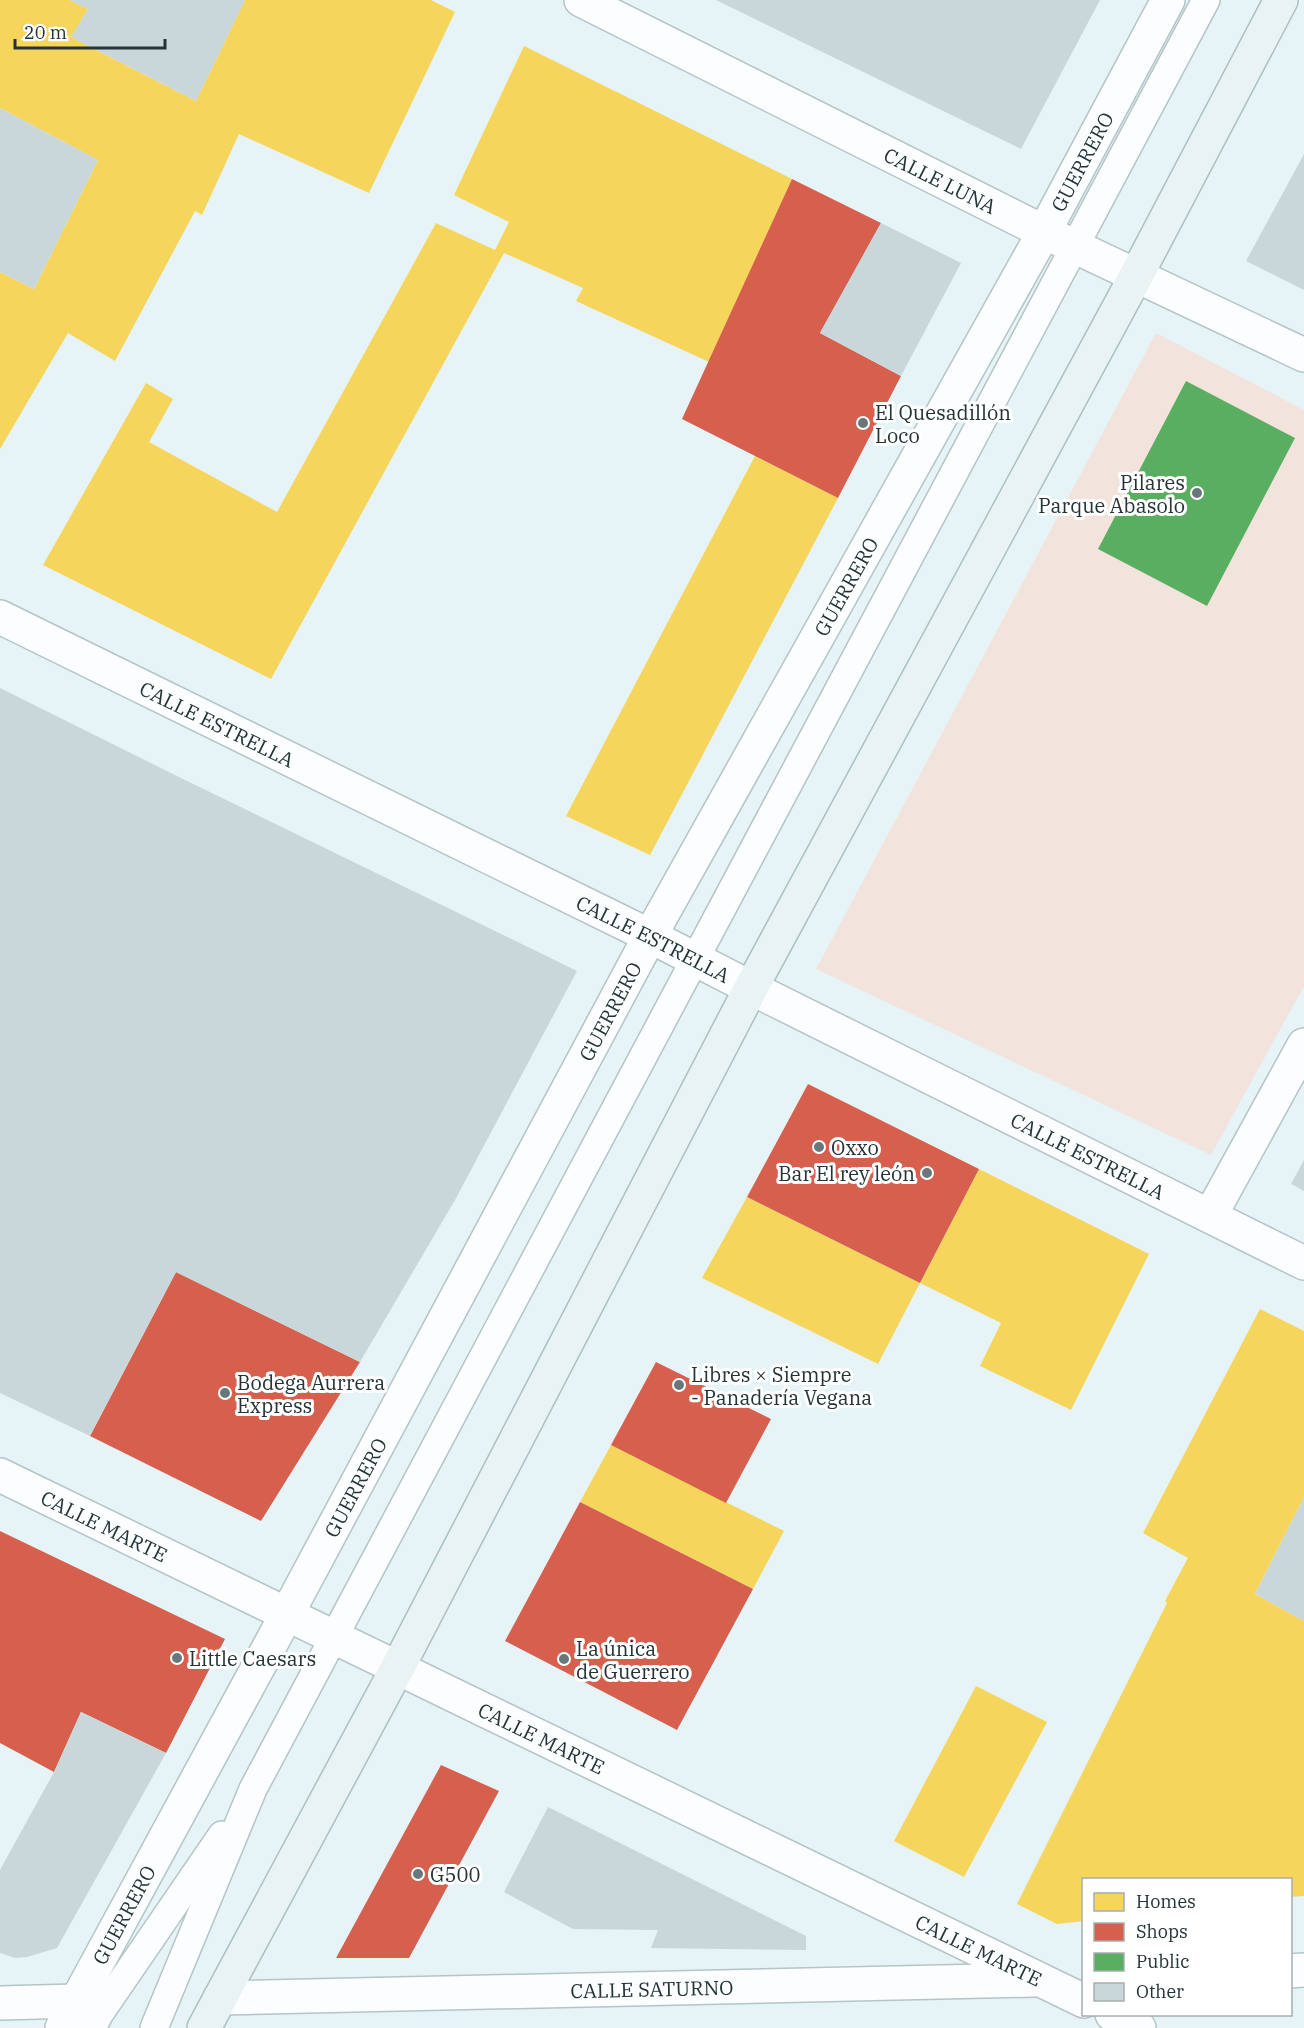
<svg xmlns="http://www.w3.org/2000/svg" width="1304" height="2028" viewBox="0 0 1304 2028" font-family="'IBM Plex Serif',serif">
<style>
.green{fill:#f2e3dc}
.homes{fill:#f6d55c}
.shops{fill:#d6604d}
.public{fill:#5aae61}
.building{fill:#c9d7da}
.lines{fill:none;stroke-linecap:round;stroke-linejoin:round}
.lane-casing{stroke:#b5c4c6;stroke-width:30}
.street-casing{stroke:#b5c4c6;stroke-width:36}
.secondary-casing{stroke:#b5c4c6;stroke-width:36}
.primary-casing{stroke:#aac0c3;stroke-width:36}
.lane{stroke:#fbfdfe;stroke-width:27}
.street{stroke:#fbfdfe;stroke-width:33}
.secondary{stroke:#fbfdfe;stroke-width:33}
.primary{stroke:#e9f3f4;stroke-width:33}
.poi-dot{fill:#67777a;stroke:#fff;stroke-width:2}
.labels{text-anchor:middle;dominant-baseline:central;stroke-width:6;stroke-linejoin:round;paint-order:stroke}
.street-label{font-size:20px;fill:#233336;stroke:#fff}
.poi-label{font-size:20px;fill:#233336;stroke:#fff;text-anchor:start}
</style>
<rect width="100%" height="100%" fill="#e6f4f7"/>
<path class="green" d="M1156,333L1304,410V986L1211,1155L816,969Z"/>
<g class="homes">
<path d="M0,0H69L88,9L71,37L196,101L245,0H431L455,12L369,193L239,134L202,215L195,211L115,361L68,333L0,449V272L34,289L98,160L0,108Z"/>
<path d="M524,46L792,179L709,362L576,301L583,288L504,253L271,679L43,565L146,383L173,399L149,442L277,512L436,223L495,250L509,222L454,195Z"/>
<path d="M755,456L838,498L650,855L566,816Z"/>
<path d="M979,1169L1149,1254L1071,1410L980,1366L1001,1323L920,1283Z"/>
<path d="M747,1197L920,1283L878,1364L702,1278Z"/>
<path d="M1260,1309L1304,1331V1497L1255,1594L1304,1621V1896L1290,1897V1880H1084V1921L1057,1924L1017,1904L1167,1603L1165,1601L1188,1558L1143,1533Z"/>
<path d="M611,1445L784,1531L753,1589L580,1502Z"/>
<path d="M976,1686L1047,1722L964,1877L894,1841Z"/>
</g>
<g class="shops">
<path d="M792,179L881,223L820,333L901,376L838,498L682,419Z"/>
<path d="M808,1084L979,1169L920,1283L747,1197Z"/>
<path d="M176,1272L360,1362L261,1521L90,1436Z"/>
<path d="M656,1362L771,1419L726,1503L611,1445Z"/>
<path d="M580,1502L753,1589L677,1730L505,1641Z"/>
<path d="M0,1531L225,1639L166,1753L81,1712L54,1772L0,1743Z"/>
<path d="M441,1765L499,1791L409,1958H336Z"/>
</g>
<path class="public" d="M1186,381L1295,438L1207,606L1098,549Z"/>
<g class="building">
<path d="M69,0H245L196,101L71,37L88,9Z"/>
<path d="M716,0H1100L1021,149Z"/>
<path d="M0,108L98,160L34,289L0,272Z"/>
<path d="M1304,154V290L1246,261Z"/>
<path d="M881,223L961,263L901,376L820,333Z"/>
<path d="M0,688L179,777L577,971L455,1200L360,1362L176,1272L90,1436L0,1393Z"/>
<path d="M1304,1160V1191L1291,1184Z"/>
<path d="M1304,1497V1621L1255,1594Z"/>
<path d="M81,1712L166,1753L57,1948L27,1957L15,1958L0,1953V1870L54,1772Z"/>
<path d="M548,1807L806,1936V1950L651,1948L658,1930L573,1929L504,1892Z"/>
</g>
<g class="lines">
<defs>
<g id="lane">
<path d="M92,2028L100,2013L222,1835"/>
<path d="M154,2028L253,1789L1206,0"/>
</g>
<g id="street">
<path id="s1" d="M581,0L1044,232L1304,355"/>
<path id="s2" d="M0,617L650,936L751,988L1304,1263"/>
<path d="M1210,1216L1304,1045"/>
<path id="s3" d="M0,1475L1084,2001"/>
<path d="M1290,1971L1304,1970"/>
<path id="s4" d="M220,1998L1034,1980"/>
<path d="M0,2003L76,2001"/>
<path d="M1112,2014L1139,2028"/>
</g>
<g id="secondary">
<path id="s5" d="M62,2028L287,1614L650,936L1044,232L1168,0"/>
</g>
<path id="primary" d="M204,2028L398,1667L751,988L1136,276L1281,0"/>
</defs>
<use href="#lane" class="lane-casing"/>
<use href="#street" class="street-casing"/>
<use href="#secondary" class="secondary-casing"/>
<use href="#primary" class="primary-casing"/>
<use href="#lane" class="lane"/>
<use href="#street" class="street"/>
<use href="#secondary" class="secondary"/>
<use href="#primary" class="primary"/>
</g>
<g class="poi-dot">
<circle cx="863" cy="423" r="6"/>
<circle cx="1197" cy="493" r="6"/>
<circle cx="819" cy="1147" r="6"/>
<circle cx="927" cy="1173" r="6"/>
<circle cx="679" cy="1385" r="6"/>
<circle cx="225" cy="1393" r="6"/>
<circle cx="177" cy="1658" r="6"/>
<circle cx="564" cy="1659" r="6"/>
<circle cx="418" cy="1874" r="6"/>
</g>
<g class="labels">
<g class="street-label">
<text stroke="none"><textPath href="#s5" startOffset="2127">GUERRERO</textPath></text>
<text stroke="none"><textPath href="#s1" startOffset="402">CALLE LUNA</textPath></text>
<text stroke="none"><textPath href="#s5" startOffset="1641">GUERRERO</textPath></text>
<text stroke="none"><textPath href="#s2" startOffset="242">CALLE ESTRELLA</textPath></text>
<text stroke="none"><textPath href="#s2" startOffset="728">CALLE ESTRELLA</textPath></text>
<text stroke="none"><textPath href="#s5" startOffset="1155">GUERRERO</textPath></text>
<text stroke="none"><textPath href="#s2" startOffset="1214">CALLE ESTRELLA</textPath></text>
<text stroke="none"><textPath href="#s5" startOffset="615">GUERRERO</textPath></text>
<text stroke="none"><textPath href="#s3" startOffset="116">CALLE MARTE</textPath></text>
<text stroke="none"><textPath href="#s3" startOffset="602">CALLE MARTE</textPath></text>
<text stroke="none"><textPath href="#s5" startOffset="129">GUERRERO</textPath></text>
<text stroke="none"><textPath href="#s3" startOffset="1088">CALLE MARTE</textPath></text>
<text stroke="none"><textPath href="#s4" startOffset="432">CALLE SATURNO</textPath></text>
</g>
<g class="poi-label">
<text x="875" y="412">El Quesadillón<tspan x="875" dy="23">Loco</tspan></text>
<text x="1185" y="482" text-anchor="end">Pilares<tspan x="1185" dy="23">Parque Abasolo</tspan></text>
<text x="831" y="1147">Oxxo</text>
<text x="915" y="1173" text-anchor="end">Bar El rey león</text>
<text x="691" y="1374">Libres × Siempre<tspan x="691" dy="23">- Panadería Vegana</tspan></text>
<text x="237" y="1382">Bodega Aurrera<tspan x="237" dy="23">Express</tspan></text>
<text x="576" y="1648">La única<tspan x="576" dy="23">de Guerrero</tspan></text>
<text x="189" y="1658">Little Caesars</text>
<text x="430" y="1874">G500</text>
</g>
</g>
<rect x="1082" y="1878" width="210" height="138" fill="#ffffff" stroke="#a7adaf" stroke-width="1.5"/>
<rect x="1094" y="1893" width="30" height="18" fill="#f6d55c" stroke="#a7adaf" stroke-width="1.5"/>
<text x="1136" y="1908" font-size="18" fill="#233336">Homes</text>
<rect x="1094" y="1923" width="30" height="18" fill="#d6604d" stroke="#a7adaf" stroke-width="1.5"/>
<text x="1136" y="1938" font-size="18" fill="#233336">Shops</text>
<rect x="1094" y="1953" width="30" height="18" fill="#5aae61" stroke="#a7adaf" stroke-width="1.5"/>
<text x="1136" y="1968" font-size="18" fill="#233336">Public</text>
<rect x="1094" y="1983" width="30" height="18" fill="#c9d7da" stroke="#a7adaf" stroke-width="1.5"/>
<text x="1136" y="1998" font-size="18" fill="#233336">Other</text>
<path d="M15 39v9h150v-9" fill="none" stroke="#233336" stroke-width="3"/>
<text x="24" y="39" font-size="18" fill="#233336" stroke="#ffffff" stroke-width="4.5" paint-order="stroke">20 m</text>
</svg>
